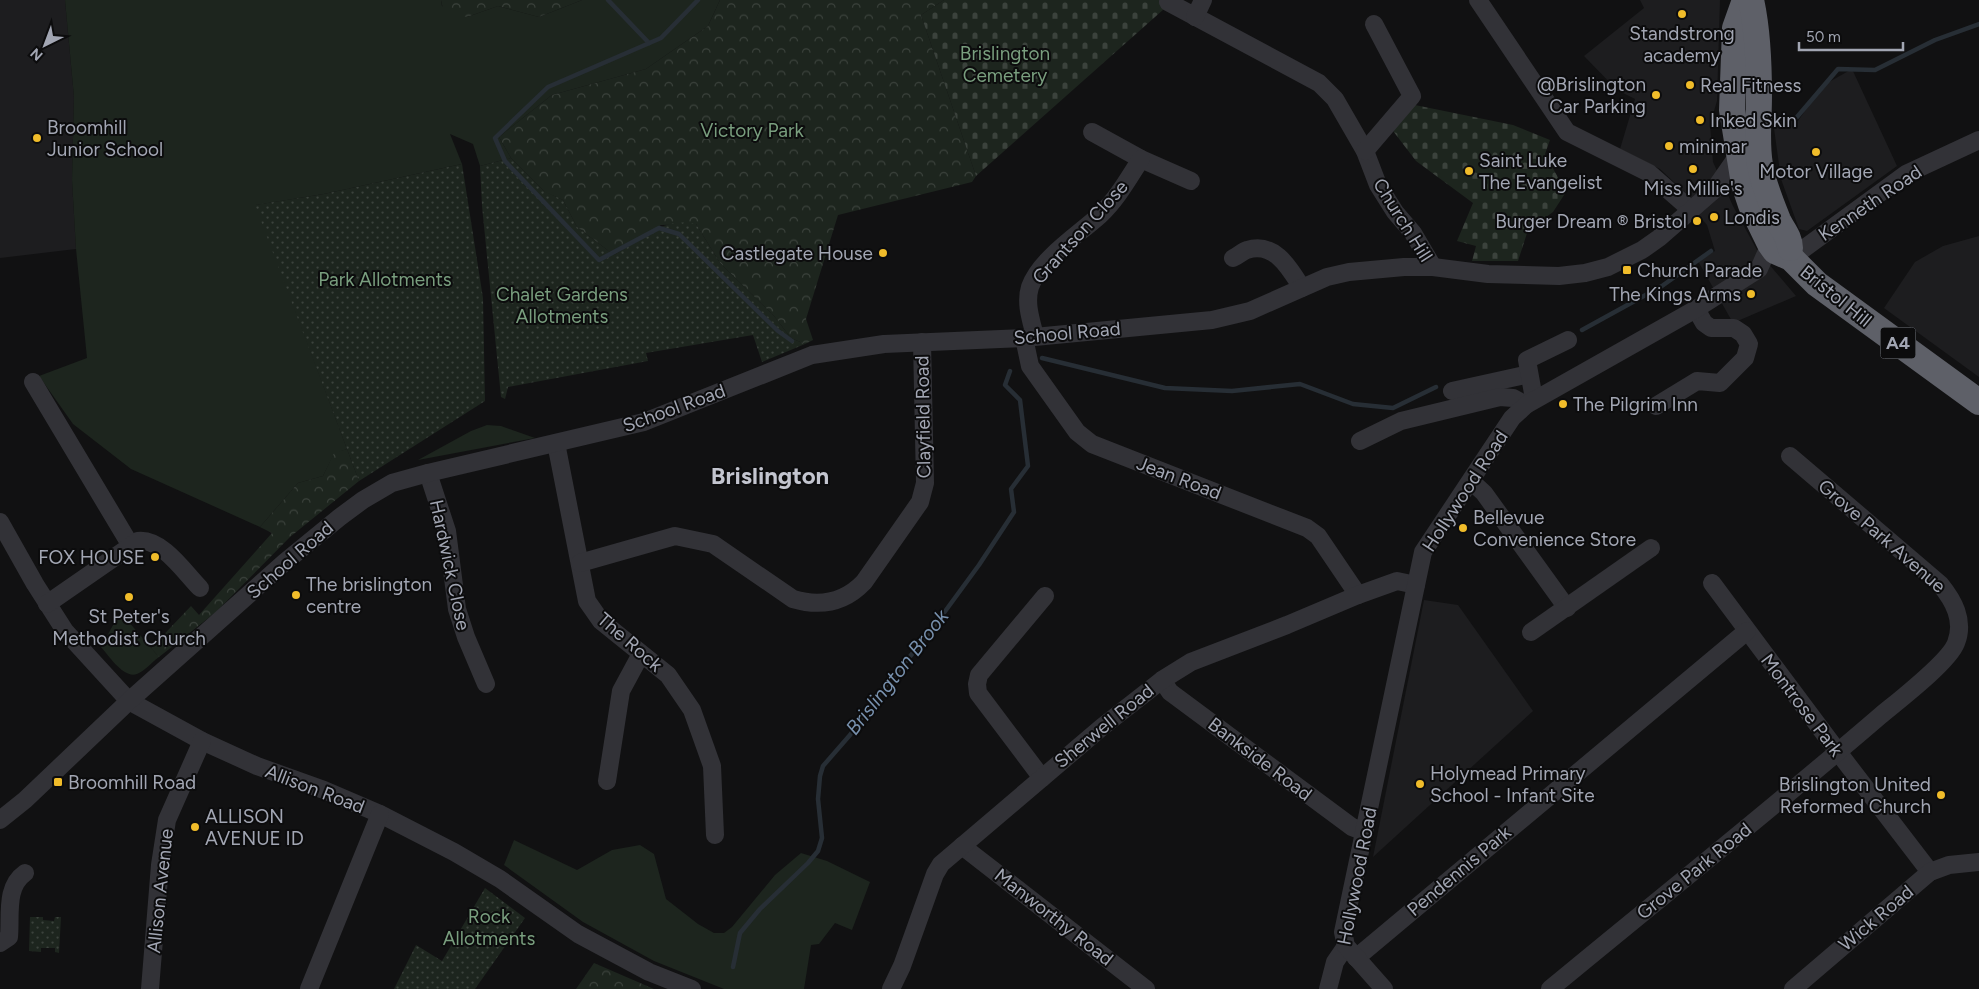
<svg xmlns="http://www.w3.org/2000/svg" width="1979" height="989" viewBox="0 0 1979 989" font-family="Figtree,sans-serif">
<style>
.built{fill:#1d1d1f}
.grass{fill:#1d251e}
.forest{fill:url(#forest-crowns)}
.cemetery{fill:url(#cemetery-stones)}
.garden{fill:url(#garden-dots)}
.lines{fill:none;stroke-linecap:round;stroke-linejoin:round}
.stream{stroke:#272e35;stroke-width:4.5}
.minor{stroke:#323237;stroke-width:18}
.highway{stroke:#5e6068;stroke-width:26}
.poi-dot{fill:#f0bc2a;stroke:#0c0c0d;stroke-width:2}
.labels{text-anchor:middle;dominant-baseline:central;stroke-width:4;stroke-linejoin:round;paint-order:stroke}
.shield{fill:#0c0c0d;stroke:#757881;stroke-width:1}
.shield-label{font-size:18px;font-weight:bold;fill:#a2a6b3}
.poi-label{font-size:19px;fill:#a2a6b3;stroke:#0c0c0d;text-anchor:start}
.park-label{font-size:19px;fill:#799e7e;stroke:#0c0c0d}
.street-label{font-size:19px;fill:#a2a6b3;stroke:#0c0c0d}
.water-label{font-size:20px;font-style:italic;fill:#7891ae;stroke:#0c0c0d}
.district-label{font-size:24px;font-weight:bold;fill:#c3c5cf;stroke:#0c0c0d}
</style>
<defs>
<pattern id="forest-crowns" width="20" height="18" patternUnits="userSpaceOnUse" patternTransform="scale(1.25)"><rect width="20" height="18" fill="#1d251e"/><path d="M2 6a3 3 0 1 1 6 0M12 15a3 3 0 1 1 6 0" fill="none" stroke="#3b423c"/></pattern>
<pattern id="cemetery-stones" width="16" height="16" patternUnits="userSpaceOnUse" patternTransform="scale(1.25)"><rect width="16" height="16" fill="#1d251e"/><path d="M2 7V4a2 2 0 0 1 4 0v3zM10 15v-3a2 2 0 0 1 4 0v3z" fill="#3b423c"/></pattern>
<pattern id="garden-dots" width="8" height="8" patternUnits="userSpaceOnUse" patternTransform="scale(1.25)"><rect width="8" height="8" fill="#1d251e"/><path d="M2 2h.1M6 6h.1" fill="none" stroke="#3b423c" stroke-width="1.8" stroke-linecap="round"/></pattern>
</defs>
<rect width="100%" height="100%" fill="#111112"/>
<g class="built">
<path d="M0,0H65L74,97L72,180L76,249L0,258Z"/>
<path d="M1640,0H1720L1717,101L1710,124L1713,162L1733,206L1757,250L1796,296L1733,323L1698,261L1715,251L1707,225L1700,217L1692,199L1660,169L1620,149L1635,99L1617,90L1584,56L1644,8Z"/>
<path d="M1852,69L1897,166L1807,231L1799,229L1781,179L1773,121H1798L1822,86Z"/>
<path d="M1979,236V377L1884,308L1915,262L1943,246Z"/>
<path d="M1424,600L1458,605L1533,711L1373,857Z"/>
</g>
<g class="grass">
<path d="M65,0H441L442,6L467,17L498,6L539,17L582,0H720L708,26L646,69L552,95L499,137L511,158L480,166L473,144L450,134L462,164L324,194L256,205L347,449L334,454L323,476L298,483L260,527L131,469L73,424L39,376L87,358L76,249L72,180L74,97Z"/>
<path d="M487,425L501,426L535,438L418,460L471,431Z"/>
<path d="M121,613L159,657C152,662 145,671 137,674C124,679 109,656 101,647L118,616Z"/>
<path d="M514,840L577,870L612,850L640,845L654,854L666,899L698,924L714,933H724L732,927L775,875L801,853L827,861L870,882L852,930L835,923L819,944L811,945L804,989H724L654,961L583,922L504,865Z"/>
</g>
<g class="forest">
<path d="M441,0H582L539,17L498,6L467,17L444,13Z"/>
<path d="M720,0H944L921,15L976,176L972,182L838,215L806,319L813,340L805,344L791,338L774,316L720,263L696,224L661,225L614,255L577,227L563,200L545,192L511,158L499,137L552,95L646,69L708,26Z"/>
<path d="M347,449L359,481L290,537L216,612L159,657L151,648L191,606L199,615L272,533L260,527L298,483L323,476L334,453Z"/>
<path d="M594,963L654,989H576Z"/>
</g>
<g class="cemetery">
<path d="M944,0H1169L1164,9L976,176L921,15Z"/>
<path d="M1410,104L1513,125L1550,140L1545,154L1566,192L1553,212L1528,230L1518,261H1472L1476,246L1457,241L1473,203L1416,161L1390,127Z"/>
</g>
<g class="garden">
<path d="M511,158L544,191L563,200L577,227L614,255C640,240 663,216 696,224L720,263L774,316L791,338L805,344L762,362L753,335L646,353L648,361L508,387L505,399L501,397L482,206L480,166Z"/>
<path d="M462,164L483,298L485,401L359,481L255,205L324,194Z"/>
<path d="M485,888L525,918L475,989H394L416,945L442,961Z"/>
<path d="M30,917H43V920L54,921L55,917H61L59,953L55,952V948H41V952L29,951Z"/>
</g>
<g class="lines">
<g class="stream">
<path d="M608,0L649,43"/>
<path d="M698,0L661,38L548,87L495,138L505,161L599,260L659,228L679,234L778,331L792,341"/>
<path d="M1797,117L1838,69L1875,70L1935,40L1979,24"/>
<path d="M1582,330L1662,286L1711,251"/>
<path d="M1042,358L1165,388L1232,391L1300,384L1353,404L1393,408L1436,387"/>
<path d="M733,967L740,933L760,909L808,863L818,851L822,838L818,799L820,776L823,766L850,735L877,696L927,636L979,565L1014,512L1011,489L1028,466L1020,400L1005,385L1010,371"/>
</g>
<g class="minor">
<path d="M1478,0L1567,132L1649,173L1690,209"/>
<path d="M1168,2L1319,83L1335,99L1365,151L1378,185L1395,212L1413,233L1433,267"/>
<path d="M1195,17L1203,0"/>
<path d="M1092,132L1141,159L1191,181"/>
<path d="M1365,151L1412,96L1374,24"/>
<path d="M1233,258C1238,256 1243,251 1247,250C1275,241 1290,269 1302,288"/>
<path d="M1791,258L1906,174L1979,140"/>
<path d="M1035,336C1031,320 1025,303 1030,287C1040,259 1078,235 1100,215C1117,199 1128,179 1141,159"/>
<path d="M1024,338L1030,366L1077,432L1092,444L1307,528L1318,536L1358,595"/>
<path d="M33,382L131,546"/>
<path d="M1452,391L1529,374"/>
<path d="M1534,399L1527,360L1568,340"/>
<path d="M1656,406L1697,381L1720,383L1745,358L1749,344L1743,334L1734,328H1711L1704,323L1696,309"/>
<path d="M1360,441L1401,421L1500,397L1513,398L1526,405"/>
<path d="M556,443L587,601L601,621L668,675L692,710L712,766L715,835"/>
<path d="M428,473L447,531L457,609L466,637L486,684"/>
<path d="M1471,481L1484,493L1567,608"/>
<path d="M0,522L35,584L65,631L129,701L202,741L257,766L324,790L380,814L454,852L500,879L578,934L649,972L692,989"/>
<path d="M580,563L675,536L713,544L793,599C820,607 844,603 864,582L920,502L925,483L922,342"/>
<path d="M1712,583L1838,752L1930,872"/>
<path d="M47,604L138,541C162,538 185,573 200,588"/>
<path d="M1531,632L1651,548"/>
<path d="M1162,680L1170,692L1352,827L1365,832"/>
<path d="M1042,778L978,693L977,684L979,675L1045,596"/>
<path d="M607,781L621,691L641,654"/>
<path d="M0,820L25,800L129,701L285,562L340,517L363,500L392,483L428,473L644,422L812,355L884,344L1024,338L1212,320L1250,311L1327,277L1349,272L1404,267H1433L1488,274L1559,276L1585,273L1608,267L1642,250L1659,238L1714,190L1739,154"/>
<path d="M962,846L1146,989"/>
<path d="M0,943L9,937C11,915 5,887 25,873"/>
<path d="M1356,958L1747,631"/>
<path d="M150,989L160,865L167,820L202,741"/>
<path d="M309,989L380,814"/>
<path d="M891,989L902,966L935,874L941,864L1102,727L1162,680L1191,662L1287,625L1358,595L1397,581L1416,585"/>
<path d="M1328,989L1335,962L1346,946"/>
<path d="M1384,989L1346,946L1343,932L1423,552L1512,418L1526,405L1696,309L1759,269L1770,244"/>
<path d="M1550,989C1660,898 1772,809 1880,716C1898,701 1949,662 1956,643C1965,620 1953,600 1940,584L1790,456"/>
<path d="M1793,989L1930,872L1949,865L1979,862"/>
</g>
<g class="highway">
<path d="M1745,0L1735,28L1732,110L1744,184L1751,205L1770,244L1775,251L1791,258L1817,284L1979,402"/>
<path d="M1751,0C1758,31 1759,64 1759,96C1759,119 1756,142 1760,165C1763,183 1771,203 1778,220C1782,229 1790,237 1790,248"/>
</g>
</g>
<g class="poi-dot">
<circle cx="1682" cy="14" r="5"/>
<circle cx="1690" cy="85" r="5"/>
<circle cx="1656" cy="95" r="5"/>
<circle cx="1700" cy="120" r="5"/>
<circle cx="37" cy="138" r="5"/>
<circle cx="1669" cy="146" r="5"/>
<circle cx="1816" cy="152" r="5"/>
<circle cx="1693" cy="169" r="5"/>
<circle cx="1469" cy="171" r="5"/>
<circle cx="1714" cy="217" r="5"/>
<circle cx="1697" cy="221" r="5"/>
<circle cx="883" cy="253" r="5"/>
<rect x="1622" y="265" width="10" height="10" rx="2.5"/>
<circle cx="1751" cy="294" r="5"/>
<circle cx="1563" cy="404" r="5"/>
<circle cx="1463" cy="528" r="5"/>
<circle cx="155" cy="557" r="5"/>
<circle cx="296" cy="595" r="5"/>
<circle cx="129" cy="597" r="5"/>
<rect x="53" y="777" width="10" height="10" rx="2.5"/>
<circle cx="1420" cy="784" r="5"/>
<circle cx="1941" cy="795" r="5"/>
<circle cx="195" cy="827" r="5"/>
</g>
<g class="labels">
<rect class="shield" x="1880.5" y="327.5" width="35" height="31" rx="4"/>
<g class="shield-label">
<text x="1898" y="343">A4</text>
</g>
<g class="poi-label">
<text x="1682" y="33" text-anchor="middle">Standstrong<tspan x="1682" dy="22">academy</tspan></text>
<text x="1646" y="84" text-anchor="end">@Brislington<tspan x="1646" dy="22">Car Parking</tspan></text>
<text x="1700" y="85">Real Fitness</text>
<text x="1710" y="120">Inked Skin</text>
<text x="47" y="127">Broomhill<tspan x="47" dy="22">Junior School</tspan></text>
<text x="1679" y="146">minimar</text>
<text x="1479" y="160">Saint Luke<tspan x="1479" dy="22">The Evangelist</tspan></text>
<text x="1816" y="171" text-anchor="middle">Motor Village</text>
<text x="1693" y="188" text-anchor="middle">Miss Millie's</text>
<text x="1724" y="217">Londis</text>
<text x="1687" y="221" text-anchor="end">Burger Dream ® Bristol</text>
<text x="873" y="253" text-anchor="end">Castlegate House</text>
<text x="1637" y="270">Church Parade</text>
<text x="1741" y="294" text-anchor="end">The Kings Arms</text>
<text x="1573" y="404">The Pilgrim Inn</text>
<text x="1473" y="517">Bellevue<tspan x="1473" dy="22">Convenience Store</tspan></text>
<text x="145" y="557" text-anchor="end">FOX HOUSE</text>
<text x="306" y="584">The brislington<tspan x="306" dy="22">centre</tspan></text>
<text x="129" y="616" text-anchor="middle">St Peter's<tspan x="129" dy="22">Methodist Church</tspan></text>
<text x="1430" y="773">Holymead Primary<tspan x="1430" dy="22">School - Infant Site</tspan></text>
<text x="68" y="782">Broomhill Road</text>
<text x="1931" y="784" text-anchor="end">Brislington United<tspan x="1931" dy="22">Reformed Church</tspan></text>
<text x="205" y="816">ALLISON<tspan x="205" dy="22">AVENUE ID</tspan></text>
</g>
<g class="park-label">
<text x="1005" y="53">Brislington<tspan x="1005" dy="22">Cemetery</tspan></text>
<text x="752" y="130">Victory Park</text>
<text x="385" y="279">Park Allotments</text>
<text x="562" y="294">Chalet Gardens<tspan x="562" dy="22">Allotments</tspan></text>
<text x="489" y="916">Rock<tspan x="489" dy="22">Allotments</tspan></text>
</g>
<g class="street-label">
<text transform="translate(1870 203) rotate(-34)">Kenneth Road</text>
<text transform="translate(1403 220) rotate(58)">Church Hill</text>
<text transform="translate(1080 232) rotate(-48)">Grantson Close</text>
<text transform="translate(1836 296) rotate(39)">Bristol Hill</text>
<text transform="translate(1067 333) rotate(-5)">School Road</text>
<text transform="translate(674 408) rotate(-20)">School Road</text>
<text transform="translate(923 417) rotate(-91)">Clayfield Road</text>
<text transform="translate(1179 478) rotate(21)">Jean Road</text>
<text transform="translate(1465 491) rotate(-57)">Hollywood Road</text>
<text transform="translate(1882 536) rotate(41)">Grove Park Avenue</text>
<text transform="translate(290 560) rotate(-41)">School Road</text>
<text transform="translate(450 565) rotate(78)">Hardwick Close</text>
<text transform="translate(630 642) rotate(41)">The Rock</text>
<text transform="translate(1802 705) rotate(53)">Montrose Park</text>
<text transform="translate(1104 726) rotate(-39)">Sherwell Road</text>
<text transform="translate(1260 759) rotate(37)">Bankside Road</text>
<text transform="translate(315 789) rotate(21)">Allison Road</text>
<text transform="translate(1459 871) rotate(-40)">Pendennis Park</text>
<text transform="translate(1694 871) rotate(-39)">Grove Park Road</text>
<text transform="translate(1357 876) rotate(-79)">Hollywood Road</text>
<text transform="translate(160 891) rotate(-84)">Allison Avenue</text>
<text transform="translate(1054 917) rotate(38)">Manworthy Road</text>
<text transform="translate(1876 918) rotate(-40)">Wick Road</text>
</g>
<g class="water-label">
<text transform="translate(897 672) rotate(-52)">Brislington Brook</text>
</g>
<g class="district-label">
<text x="770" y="475">Brislington</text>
</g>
</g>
<g transform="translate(45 45) rotate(222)" stroke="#0c0c0d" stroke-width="4" paint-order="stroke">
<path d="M0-4L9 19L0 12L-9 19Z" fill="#a2a6b3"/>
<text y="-8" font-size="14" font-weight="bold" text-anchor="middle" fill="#a2a6b3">N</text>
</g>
<path d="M1799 42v8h104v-8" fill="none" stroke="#a2a6b3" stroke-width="2.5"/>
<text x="1806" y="42" font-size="15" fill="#a2a6b3" stroke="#0c0c0d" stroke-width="4" paint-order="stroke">50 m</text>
</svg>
